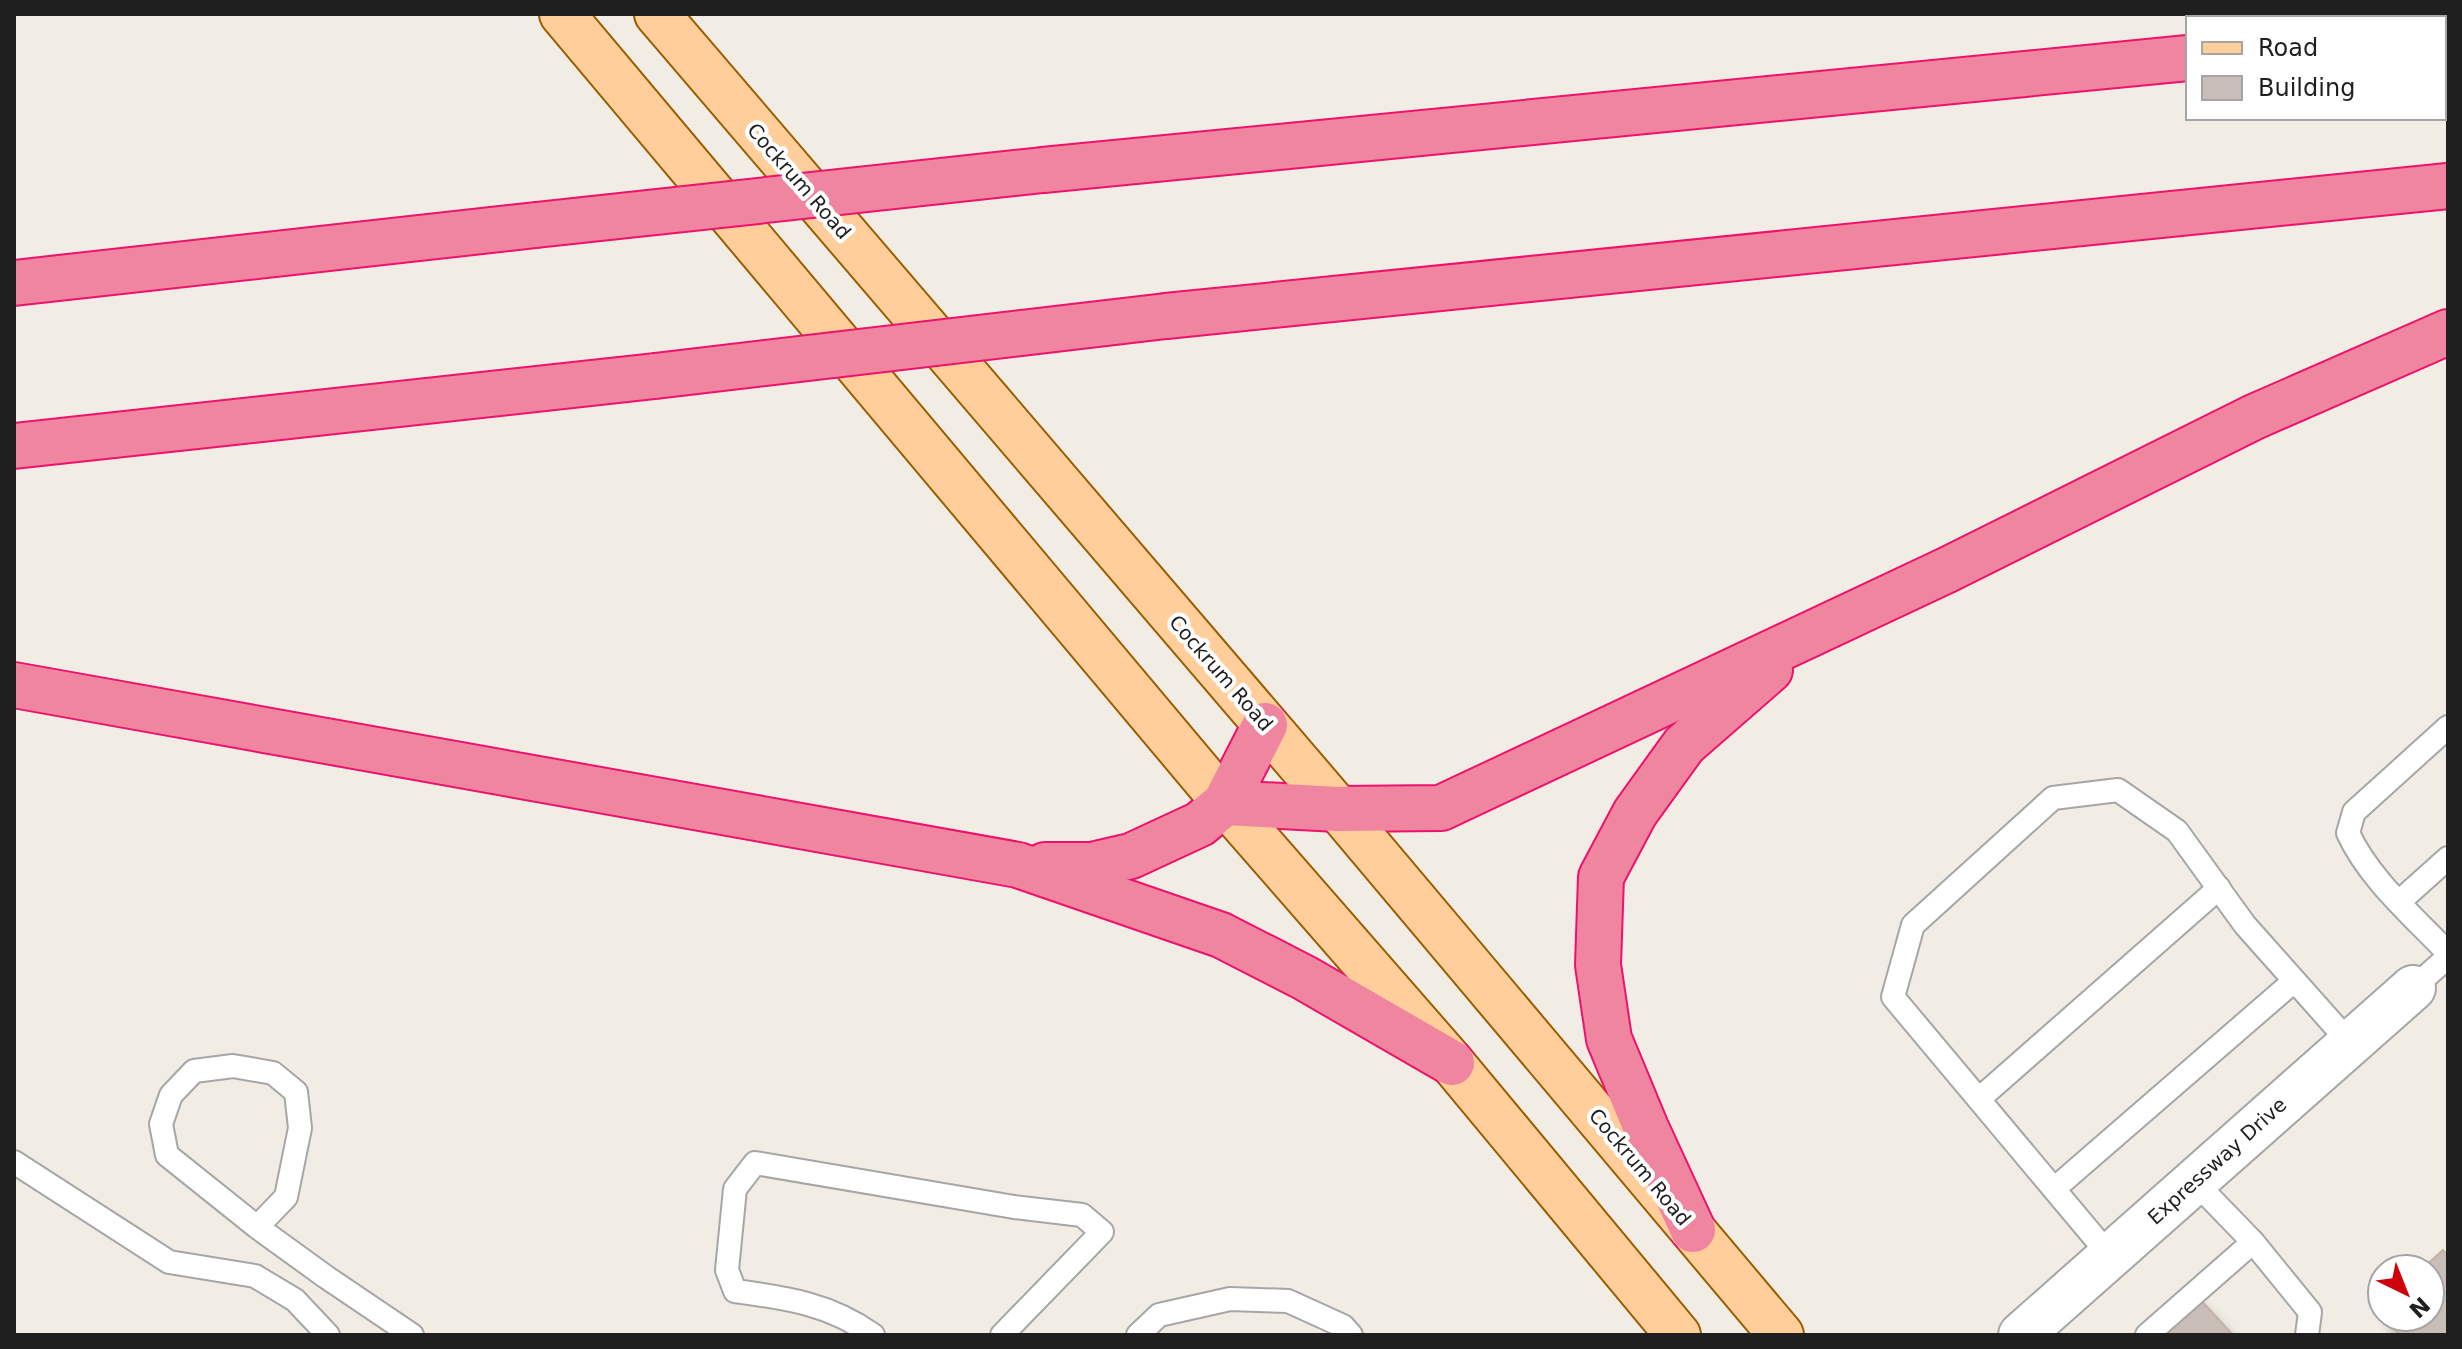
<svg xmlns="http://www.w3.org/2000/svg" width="2462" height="1349" viewBox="0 0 2462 1349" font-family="'DejaVu Sans',sans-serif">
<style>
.building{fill:#c9beb7;stroke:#c4b1a5;stroke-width:2;filter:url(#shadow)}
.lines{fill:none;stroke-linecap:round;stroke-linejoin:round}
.service-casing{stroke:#a6a6a6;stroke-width:26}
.minor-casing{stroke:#a6a6a6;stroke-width:48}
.primary-casing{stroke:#9a5e00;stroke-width:48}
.motorway-casing{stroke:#ed136c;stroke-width:48}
.service{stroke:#fff;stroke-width:22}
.minor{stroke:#fff;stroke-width:44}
.primary{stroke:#ffce9b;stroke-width:44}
.motorway{stroke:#f0859f;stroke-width:44}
.motorway-bridge-casing{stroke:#ed136c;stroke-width:48;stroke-linecap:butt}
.motorway-bridge{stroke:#f0859f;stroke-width:44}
.labels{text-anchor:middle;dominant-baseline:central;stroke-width:8;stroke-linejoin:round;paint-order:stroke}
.street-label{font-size:20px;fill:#1f1f1f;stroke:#fff}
</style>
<defs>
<filter id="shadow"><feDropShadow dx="5" dy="9" stdDeviation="4" flood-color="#0004"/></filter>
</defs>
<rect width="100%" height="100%" fill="#f1ece4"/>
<g class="building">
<path d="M2443,1250L2448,1256V1335H2400L2383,1317H2430V1269H2422Z"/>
<path d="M2197,1296L2233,1335H2154Z"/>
</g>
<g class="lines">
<defs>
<g id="service">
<path d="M2448,727L2354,812L2348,833C2369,879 2414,917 2448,953"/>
<path d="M2400,901L2448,858"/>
<path d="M2413,988L2448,957"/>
<path d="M1979,1099L2219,888"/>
<path d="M14,1162L169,1262L255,1276L295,1300L328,1335"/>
<path d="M2194,1181L2253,1242L2310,1312L2307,1335"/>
<path d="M2054,1189L2294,981"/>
<path d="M257,1227L286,1197L300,1128L296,1092L273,1073L233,1066L194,1071L171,1095L161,1124L167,1155L257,1227L326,1277L412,1335"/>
<path d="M2110,1256L1893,997L1913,925L2053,798L2118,790L2177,831L2245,925L2350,1043"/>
<path d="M873,1335C830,1304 787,1298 735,1291L727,1270L735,1189L755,1163L1014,1207L1082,1215L1102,1232L1002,1335"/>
<path d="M1138,1335L1159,1315L1230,1299L1288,1301L1343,1326L1351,1335"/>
<path d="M2147,1335L2253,1242"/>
</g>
<path id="minor" d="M2021,1335L2413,988"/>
<g id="primary">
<path d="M562,14L1225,803L1452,1063L1678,1335"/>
<path d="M657,14L1338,809L1781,1335"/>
</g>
<g id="motorway">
<path d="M2444,33H2448"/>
<path d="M1043,170L2188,58"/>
<path d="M14,283L536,225"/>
<path d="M1166,316L2448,186"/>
<path d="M14,446L655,376"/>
<path d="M14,685L1018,865L1221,935L1305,978L1452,1063"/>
<path d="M1225,803L1338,809L1441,808L1947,570L2254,417L2448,332"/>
<path d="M1045,865H1092L1131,856L1200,824L1225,803L1265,725"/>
<path d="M1693,1230L1646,1128L1609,1039L1598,965L1601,877L1635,813L1684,745L1770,670"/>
</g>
</defs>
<use href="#service" class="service-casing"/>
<use href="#minor" class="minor-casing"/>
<use href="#primary" class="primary-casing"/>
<use href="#motorway" class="motorway-casing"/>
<use href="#service" class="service"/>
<use href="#minor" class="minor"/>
<use href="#primary" class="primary"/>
<use href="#motorway" class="motorway"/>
<defs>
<g id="motorway-bridge">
<path d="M536,225L1043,170"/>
<path d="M655,376L1166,316"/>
</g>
</defs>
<use href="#motorway-bridge" class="motorway-bridge-casing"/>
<use href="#motorway-bridge" class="motorway-bridge"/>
</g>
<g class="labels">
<g class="street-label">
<text transform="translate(799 181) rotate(49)">Cockrum Road</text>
<text transform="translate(1221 673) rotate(49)">Cockrum Road</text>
<text transform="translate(2217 1161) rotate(-42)">Expressway Drive</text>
<text transform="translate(1640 1167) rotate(50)">Cockrum Road</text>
</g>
</g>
<rect width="2462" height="1349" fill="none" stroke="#1f1f1f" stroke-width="32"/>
<rect x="2186" y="16" width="260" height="104" fill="#ffffff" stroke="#a5a5a5" stroke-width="2"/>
<rect x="2202" y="42" width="40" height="12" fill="#ffce9b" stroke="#a5a5a5" stroke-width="2"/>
<text x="2258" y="56" font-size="24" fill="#1f1f1f">Road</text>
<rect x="2202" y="76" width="40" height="24" fill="#c9beb7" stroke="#a5a5a5" stroke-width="2"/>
<text x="2258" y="96" font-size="24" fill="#1f1f1f">Building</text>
<g transform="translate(2406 1293) rotate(137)"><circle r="38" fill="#ffffff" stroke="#a5a5a5" stroke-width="2"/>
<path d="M0-6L14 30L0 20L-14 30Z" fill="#ce000d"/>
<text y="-12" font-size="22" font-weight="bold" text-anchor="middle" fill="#1f1f1f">N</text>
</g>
</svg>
